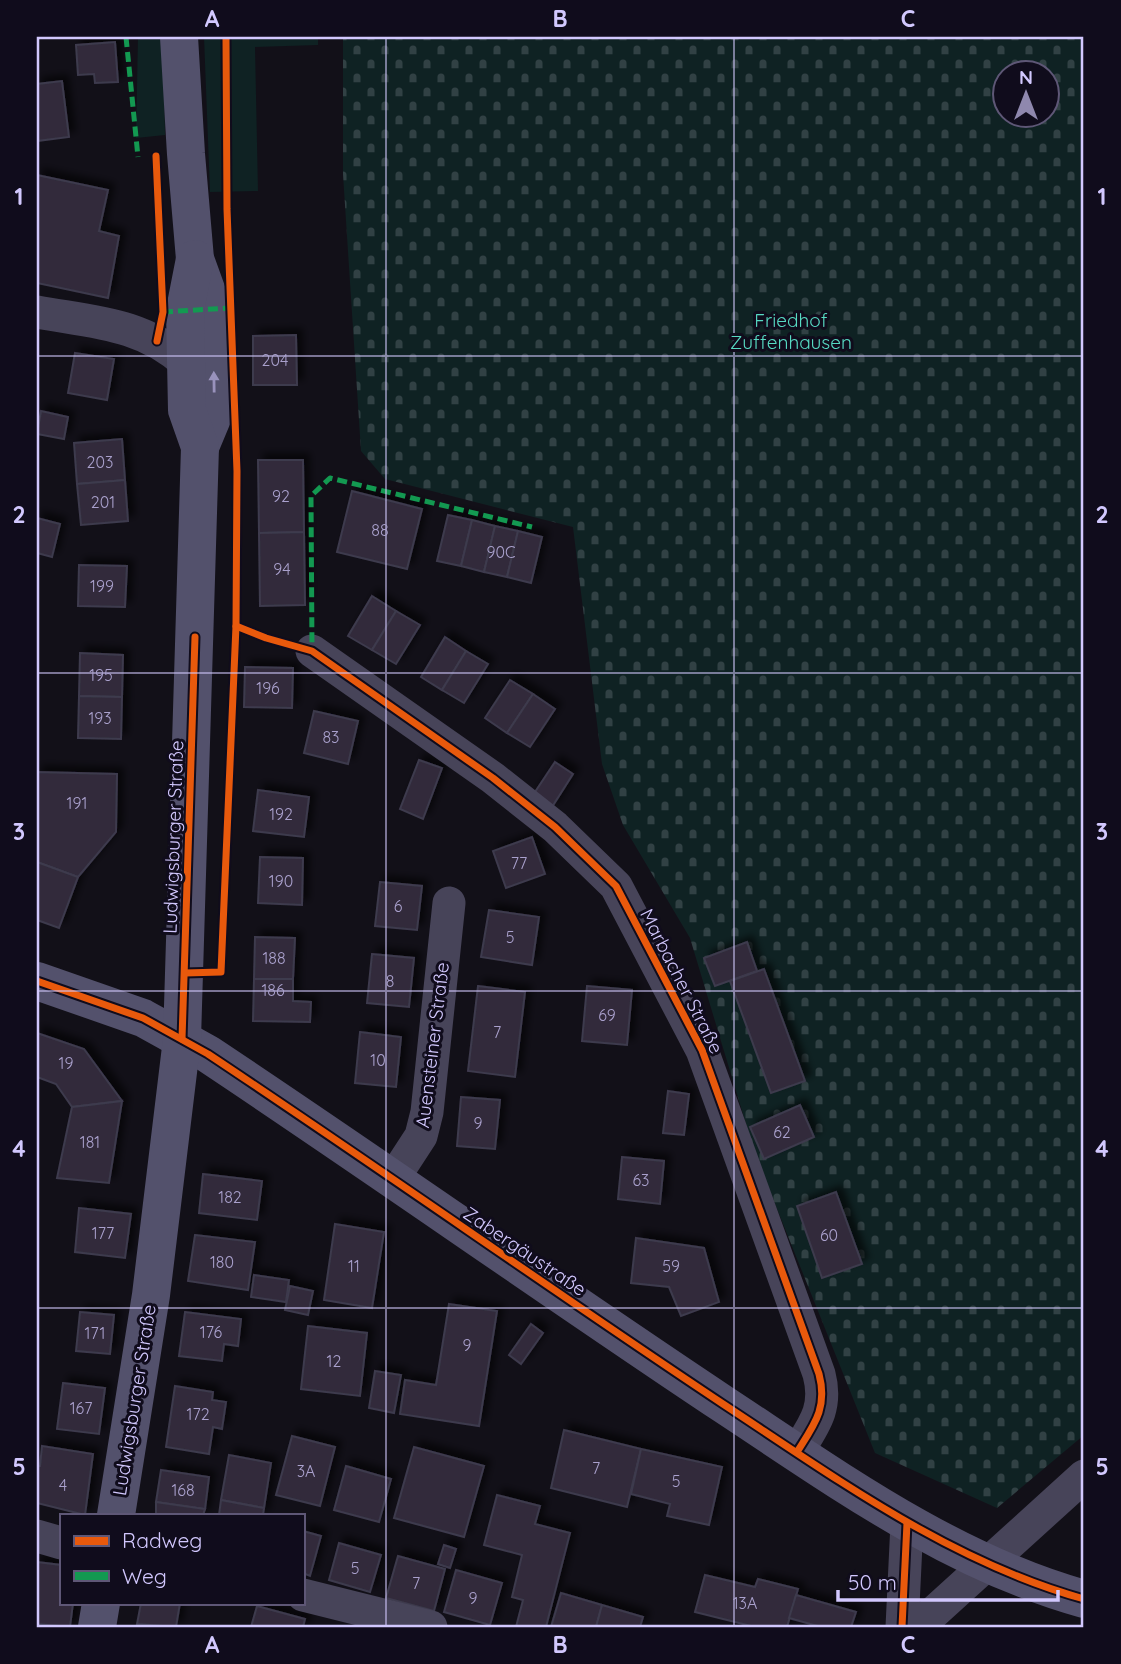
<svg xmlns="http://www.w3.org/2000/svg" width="1121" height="1664" viewBox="0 0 1121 1664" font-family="Quicksand,sans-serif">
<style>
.grass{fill:#0f2223}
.cemetery{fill:url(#cemetery-stones);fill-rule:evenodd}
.building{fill:#302c3b;stroke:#3e3a4d;stroke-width:2;filter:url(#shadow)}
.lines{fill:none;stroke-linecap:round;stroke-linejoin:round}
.street{stroke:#474459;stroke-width:33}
.secondary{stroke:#53516c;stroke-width:38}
.quiet{stroke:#139951;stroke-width:5;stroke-dasharray:10 5;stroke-linecap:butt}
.cycleway-casing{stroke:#100c1c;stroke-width:11}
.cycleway{stroke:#e8590c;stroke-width:7}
.oneway{fill:#9992bc}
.grid{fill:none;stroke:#d2c8fe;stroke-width:2;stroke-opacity:0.55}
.labels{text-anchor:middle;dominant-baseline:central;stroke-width:6;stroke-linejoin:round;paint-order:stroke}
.number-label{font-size:16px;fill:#aaa1cd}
.park-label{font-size:19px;fill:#57dac3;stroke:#100c1c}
.street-label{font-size:19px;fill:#d2c8fe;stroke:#100c1c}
.neatline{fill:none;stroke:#d2c8fe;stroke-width:2.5}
.grid-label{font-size:23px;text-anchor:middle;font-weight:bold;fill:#d2c8fe}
</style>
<defs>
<pattern id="cemetery-stones" width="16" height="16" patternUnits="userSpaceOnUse" patternTransform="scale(1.75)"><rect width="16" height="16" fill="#0f2223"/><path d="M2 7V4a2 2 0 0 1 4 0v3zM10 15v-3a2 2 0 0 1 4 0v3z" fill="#314144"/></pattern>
<filter id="shadow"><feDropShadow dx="6" dy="-6" stdDeviation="3.5" flood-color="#0009"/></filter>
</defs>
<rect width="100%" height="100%" fill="#121018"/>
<g class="grass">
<path d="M138,37H163L165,135L136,138Z"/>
<path d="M204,37H318V45L255,47L258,191L210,192Z"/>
</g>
<path class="cemetery" d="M343,37H1084V1435L997,1508L875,1453L755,1154L690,938L623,825L602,764L573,527L385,479L361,451L343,174ZM1006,74H1048V116H1006Z"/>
<g class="building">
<path d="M115,42L118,82L95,83L94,74L78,75L76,45Z"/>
<path d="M62,81L69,137L37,141V84Z"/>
<path d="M37,175L108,190L99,231L119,236L108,298L37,283Z"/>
<path d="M296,335L297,385H253V336Z"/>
<path d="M75,353L114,359L107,400L68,393Z"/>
<path d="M41,411L68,417L64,439L37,434Z"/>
<path d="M122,439L125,480L77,484L74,443Z"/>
<path d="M258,460H303L304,532L259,533Z"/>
<path d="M125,480L128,521L81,525L77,484Z"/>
<path d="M352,491L422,509L407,569L337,552Z"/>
<path d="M448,515L472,520L461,566L437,561Z"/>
<path d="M37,518L60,524L52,557L37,553Z"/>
<path d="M472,520L495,526L484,572L461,566Z"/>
<path d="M495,526L518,531L507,577L484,572Z"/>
<path d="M518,531L542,537L531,583L507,577Z"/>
<path d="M304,532L305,605L260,606L259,533Z"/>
<path d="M79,565L127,566L125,607L78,606Z"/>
<path d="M372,596L396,611L372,650L348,636Z"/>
<path d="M396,611L420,625L396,664L372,650Z"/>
<path d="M445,637L466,651L442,690L421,677Z"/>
<path d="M466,651L488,664L464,703L442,690Z"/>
<path d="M80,653L123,655L122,697L79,696Z"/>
<path d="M245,667L293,668L292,708L244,707Z"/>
<path d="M510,680L533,694L507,733L485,718Z"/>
<path d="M533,694L555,709L530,747L507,733Z"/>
<path d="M79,696L122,697L121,739L78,738Z"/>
<path d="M314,711L358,721L348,764L304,753Z"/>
<path d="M419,760L442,768L423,819L400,809Z"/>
<path d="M555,762L573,774L552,807L533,795Z"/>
<path d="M37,772L117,774L116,832L78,877L37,862Z"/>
<path d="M258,790L309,797L304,837L253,831Z"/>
<path d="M532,837L545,874L506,888L493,851Z"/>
<path d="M260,857L303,858L302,905L258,903Z"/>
<path d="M37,862L78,877L59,928L37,920Z"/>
<path d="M380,882L422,886L417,930L375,926Z"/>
<path d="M489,910L539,917L532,965L481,957Z"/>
<path d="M255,937L295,938L293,979H254Z"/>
<path d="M747,942L757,971L715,986L704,958Z"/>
<path d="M372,954L414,958L409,1007L367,1003Z"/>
<path d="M764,969L805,1081L771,1093L730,981Z"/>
<path d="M254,979H293V1001L311,1002L310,1022L253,1021Z"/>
<path d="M478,986L525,992L515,1077L468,1071Z"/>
<path d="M587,986L632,990L627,1045L582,1041Z"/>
<path d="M360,1032L401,1037L396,1087L355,1083Z"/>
<path d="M37,1033L84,1049L122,1101L72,1107L56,1084L37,1077Z"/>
<path d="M668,1091L689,1094L684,1135L663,1133Z"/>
<path d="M461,1097L500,1100L495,1149L457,1146Z"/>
<path d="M122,1101L109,1183L57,1178L72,1107Z"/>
<path d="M800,1105L814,1137L764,1159L750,1127Z"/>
<path d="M622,1157L664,1161L660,1204L618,1199Z"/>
<path d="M203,1174L262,1181L257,1220L199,1213Z"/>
<path d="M836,1192L862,1264L822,1278L797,1206Z"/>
<path d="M79,1208L131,1214L125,1258L75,1252Z"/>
<path d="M335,1224L384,1232L372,1308L324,1300Z"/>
<path d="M195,1235L255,1242L248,1290L188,1281Z"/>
<path d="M636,1238L704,1248L719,1302L681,1316L669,1287L631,1283Z"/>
<path d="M254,1275L289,1280L286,1302L251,1297Z"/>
<path d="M290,1286L313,1291L308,1315L285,1310Z"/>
<path d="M449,1304L497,1311L479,1426L400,1414L405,1380L436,1385Z"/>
<path d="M80,1312L114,1315L110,1354L76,1351Z"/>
<path d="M185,1312L241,1319L238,1346L224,1344L222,1361L179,1356Z"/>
<path d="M531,1324L543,1333L521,1364L509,1355Z"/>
<path d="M308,1326L367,1333L360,1396L301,1389Z"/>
<path d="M375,1371L401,1375L394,1413L369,1408Z"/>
<path d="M63,1383L105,1388L99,1434L57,1429Z"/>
<path d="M175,1386L213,1392L212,1400L226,1402L222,1429L213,1427L209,1454L166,1447Z"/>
<path d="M564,1430L641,1449L627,1507L551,1488Z"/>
<path d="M292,1436L335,1447L320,1506L276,1495Z"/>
<path d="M42,1446L93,1454L85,1515L37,1503V1466H40Z"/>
<path d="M414,1447L484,1466L464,1537L394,1518Z"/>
<path d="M641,1449L722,1467L709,1525L667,1516L670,1504L631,1494Z"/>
<path d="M229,1455L271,1463L264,1508L221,1500Z"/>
<path d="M346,1466L391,1479L379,1522L334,1510Z"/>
<path d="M161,1470L209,1477L205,1509L156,1502Z"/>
<path d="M497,1495L540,1506L535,1524L570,1533L546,1627H516L523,1600L512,1597L522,1555L484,1545Z"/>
<path d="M221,1500L264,1508L263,1515H219Z"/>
<path d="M156,1502L205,1509L203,1515H156Z"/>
<path d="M303,1531L321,1536L310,1576L303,1573Z"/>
<path d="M339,1543L381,1555L370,1592L329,1580Z"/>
<path d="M444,1545L456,1549L450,1568L438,1564Z"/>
<path d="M398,1556L445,1569L434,1611L386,1598Z"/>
<path d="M37,1562L61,1565V1603H73L70,1627L37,1624Z"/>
<path d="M456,1570L502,1583L490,1625L444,1612Z"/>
<path d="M705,1575L755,1587L758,1579L798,1589L787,1627H755L695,1612Z"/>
<path d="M561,1593L602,1605L596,1627H551Z"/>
<path d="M796,1595L856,1612L851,1627H821L789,1618Z"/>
<path d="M141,1603H180L176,1627L137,1624Z"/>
<path d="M602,1605L643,1617L640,1627H596Z"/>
<path d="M257,1606L305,1619L303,1627H251Z"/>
</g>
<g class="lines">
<g class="street">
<path d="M37,312C92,322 143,323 186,363"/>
<path d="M312,651L493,778L555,827L616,886L702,1050L819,1374C828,1408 814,1425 797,1452"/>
<path d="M393,1179L421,1136L427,1112L449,903"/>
<path d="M37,1536L61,1543"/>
<path d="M303,1595L431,1627"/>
<path d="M902,1627L907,1523"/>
<path d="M906,1627L932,1614L1084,1476"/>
</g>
<g class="secondary">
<path d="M179,37L186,154L195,259L213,309L215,411L200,447"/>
<path d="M37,981L143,1018L208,1054C381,1169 550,1289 723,1404C837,1479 951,1562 1084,1599"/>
<path d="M116,1515L151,1295L182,1039L200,447L187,410L185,310L195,259"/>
<path d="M97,1627L101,1603"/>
</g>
<g class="quiet">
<path d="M126,37L138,157"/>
<path d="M163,312L230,308"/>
<path d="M306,649L312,651L311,496L330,478L532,527"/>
</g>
<defs>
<g id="cycleway">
<path d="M156,156L163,312L157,341"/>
<path d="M236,626L266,638L312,651L493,778L555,827L616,886L702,1050L819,1374C828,1408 814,1425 797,1452"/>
<path d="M185,973L221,972L236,626L237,471L227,209L226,37"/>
<path d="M37,981L143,1018L208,1054C381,1169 550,1289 723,1404C837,1479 951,1562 1084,1599"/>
<path d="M182,1039L195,637"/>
<path d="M902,1627L907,1523"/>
</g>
</defs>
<use href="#cycleway" class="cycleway-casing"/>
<use href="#cycleway" class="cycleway"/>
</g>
<defs><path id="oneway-solid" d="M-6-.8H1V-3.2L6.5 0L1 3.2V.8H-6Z" transform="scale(1.75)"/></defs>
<use class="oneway" href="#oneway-solid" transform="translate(214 382) rotate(-91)"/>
<path class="grid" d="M386,37V1627M734,37V1627M37,356H1084M37,673H1084M37,991H1084M37,1308H1084"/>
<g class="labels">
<g class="number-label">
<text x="275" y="360">204</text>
<text x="100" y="462">203</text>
<text x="281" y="496">92</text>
<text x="103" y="502">201</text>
<text x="380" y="530">88</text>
<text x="501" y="552">90C</text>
<text x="282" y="569">94</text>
<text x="102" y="586">199</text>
<text x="101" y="675">195</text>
<text x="268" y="688">196</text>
<text x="100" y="718">193</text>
<text x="331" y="737">83</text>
<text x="77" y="803">191</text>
<text x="281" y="814">192</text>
<text x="519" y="863">77</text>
<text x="281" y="881">190</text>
<text x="398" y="906">6</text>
<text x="510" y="937">5</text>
<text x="274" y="958">188</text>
<text x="390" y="981">8</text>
<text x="273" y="990">186</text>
<text x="607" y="1015">69</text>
<text x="497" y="1032">7</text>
<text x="378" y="1060">10</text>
<text x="66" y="1063">19</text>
<text x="478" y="1123">9</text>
<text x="782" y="1132">62</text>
<text x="90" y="1142">181</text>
<text x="641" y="1180">63</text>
<text x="230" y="1197">182</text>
<text x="103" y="1233">177</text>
<text x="829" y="1235">60</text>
<text x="222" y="1262">180</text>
<text x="354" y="1266">11</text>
<text x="671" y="1266">59</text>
<text x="211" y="1332">176</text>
<text x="95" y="1333">171</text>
<text x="467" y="1345">9</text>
<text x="334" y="1361">12</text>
<text x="81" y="1408">167</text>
<text x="198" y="1414">172</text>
<text x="596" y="1468">7</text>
<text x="306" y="1471">3A</text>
<text x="676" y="1481">5</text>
<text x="63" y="1485">4</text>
<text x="183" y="1490">168</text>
<text x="355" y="1568">5</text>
<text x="416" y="1583">7</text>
<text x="473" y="1598">9</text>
<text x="745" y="1603">13A</text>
</g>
<g class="park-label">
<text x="791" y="320">Friedhof<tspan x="791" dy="22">Zuffenhausen</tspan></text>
</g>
<g class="street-label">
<text transform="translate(173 837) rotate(-88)">Ludwigsburger Straße</text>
<text transform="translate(682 981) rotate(63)">Marbacher Straße</text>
<text transform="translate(432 1045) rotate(-83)">Auensteiner Straße</text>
<text transform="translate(525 1251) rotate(34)">Zabergäustraße</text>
<text transform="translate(134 1400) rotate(-81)">Ludwigsburger Straße</text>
</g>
</g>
<rect width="1121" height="1664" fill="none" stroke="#100c1c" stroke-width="77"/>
<rect x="60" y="1514" width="245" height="91" fill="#100c1c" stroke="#5e5776" stroke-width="2"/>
<rect x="74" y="1536" width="35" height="10" fill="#e8590c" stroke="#5e5776" stroke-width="2"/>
<text x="122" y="1548" font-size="21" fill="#d2c8fe">Radweg</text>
<rect x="74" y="1571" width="35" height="10" fill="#139951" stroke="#5e5776" stroke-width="2"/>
<text x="122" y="1584" font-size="21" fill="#d2c8fe">Weg</text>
<g transform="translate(1026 94)"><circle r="33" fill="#100c1c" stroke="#5e5776" stroke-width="2"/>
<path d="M0-5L12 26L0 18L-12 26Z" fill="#8f88ae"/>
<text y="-10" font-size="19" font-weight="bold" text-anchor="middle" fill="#d2c8fe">N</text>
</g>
<path d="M838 1590v10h220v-10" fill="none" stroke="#d2c8fe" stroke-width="3.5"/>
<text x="848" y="1590" font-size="21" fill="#d2c8fe" stroke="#100c1c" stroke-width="5" paint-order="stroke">50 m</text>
<rect x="38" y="38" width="1044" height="1588" class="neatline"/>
<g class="grid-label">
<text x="212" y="27">A</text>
<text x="560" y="27">B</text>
<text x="908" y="27">C</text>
<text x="19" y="205">1</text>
<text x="1102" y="205">1</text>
<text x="19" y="523">2</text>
<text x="1102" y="523">2</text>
<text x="19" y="840">3</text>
<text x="1102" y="840">3</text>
<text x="19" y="1157">4</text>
<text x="1102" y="1157">4</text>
<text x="19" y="1475">5</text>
<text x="1102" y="1475">5</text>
<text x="212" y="1653">A</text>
<text x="560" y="1653">B</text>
<text x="908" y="1653">C</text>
</g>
</svg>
